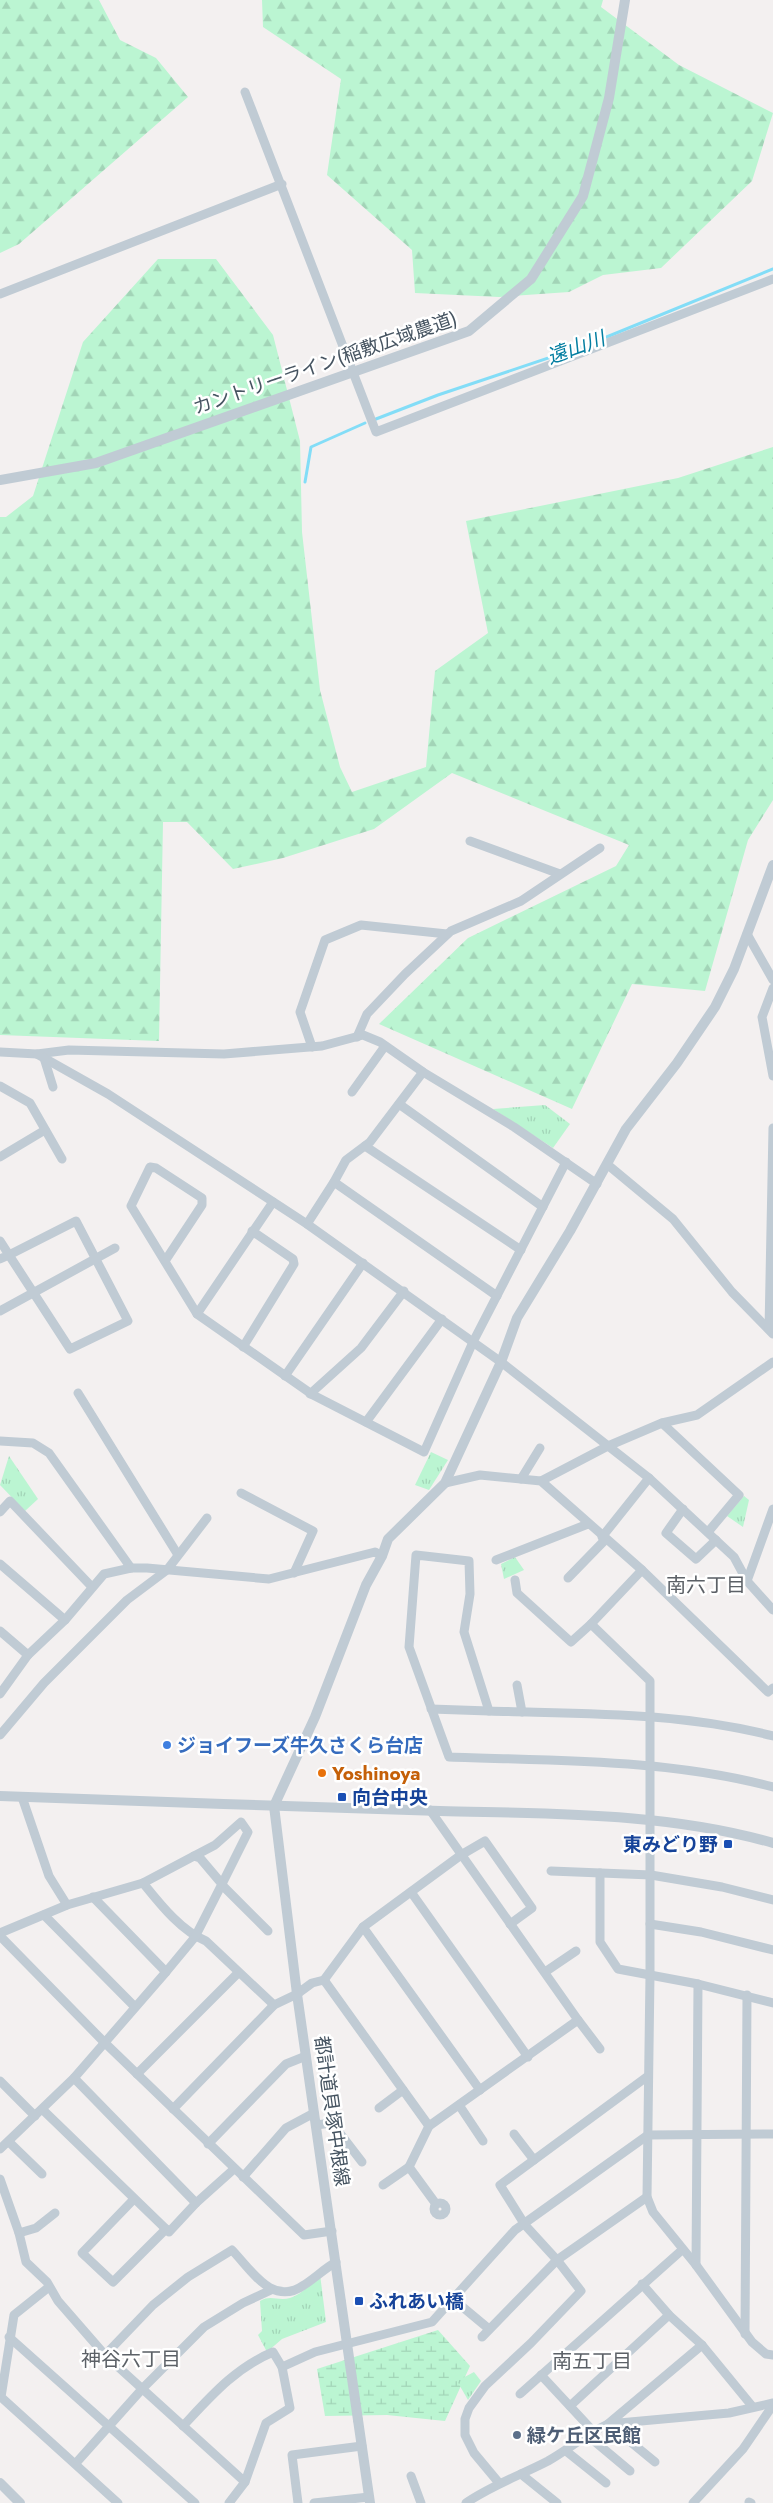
<svg xmlns="http://www.w3.org/2000/svg" width="773" height="2503" viewBox="0 0 773 2503" font-family="Jost,'Noto Sans JP',sans-serif">
<style>
.forest{fill:url(#forest-firs)}
.wetland{fill:url(#wetland-marsh)}
.park{fill:url(#park-tufts)}
.lines{fill:none;stroke-linecap:round;stroke-linejoin:round}
.stream{stroke:#83ddf7;stroke-width:3}
.minor{stroke:#c0cbd4;stroke-width:9}
.tertiary{stroke:#c0cbd4;stroke-width:10}
.tertiary-bridge{stroke:#c0cbd4;stroke-width:10}
.shop-dot{fill:#3f7fe0;stroke:#fff;stroke-width:2}
.food-dot{fill:#e8710a;stroke:#fff;stroke-width:2}
.transit-dot{fill:#1a4fb4;stroke:#fff;stroke-width:2}
.service-dot{fill:#5c6f8a;stroke:#fff;stroke-width:2}
.labels{text-anchor:middle;dominant-baseline:central;stroke-width:5;stroke-linejoin:round;paint-order:stroke}
.street-label{font-size:19px;fill:#465461;stroke:#fff}
.shop-label{font-size:19px;font-weight:bold;fill:#366cbe;stroke:#fff;text-anchor:start}
.food-label{font-size:19px;font-weight:bold;fill:#c56008;stroke:#fff;text-anchor:start}
.transit-label{font-size:19px;font-weight:bold;fill:#164399;stroke:#fff;text-anchor:start}
.service-label{font-size:19px;font-weight:bold;fill:#4e5e75;stroke:#fff;text-anchor:start}
.water-label{font-size:20px;font-style:italic;fill:#037ea1;stroke:#fff}
.neighbourhood-label{font-size:20px;fill:#5c6167;stroke:#fff}
</style>
<defs>
<pattern id="forest-firs" width="22" height="20" patternUnits="userSpaceOnUse" patternTransform="scale(1.25)"><rect width="22" height="20" fill="#bbf5d2"/><path d="M5 1l3.5 6h-7zM16 11l3.5 6h-7z" fill="#a2d4b7"/></pattern>
<pattern id="wetland-marsh" width="20" height="14" patternUnits="userSpaceOnUse" patternTransform="scale(1.25)"><rect width="20" height="14" fill="#bbf5d2"/><path d="M1 5h8M5 5V1M11 12h8M15 12V8" fill="none" stroke="#a2d4b7"/></pattern>
<pattern id="park-tufts" width="24" height="20" patternUnits="userSpaceOnUse" patternTransform="scale(1.25)"><rect width="24" height="20" fill="#bbf5d2"/><path d="M3 7l-1-3M5 7V3M7 7l1-3M15 17l-1-3M17 17v-4M19 17l1-3" fill="none" stroke="#a2d4b7"/></pattern>
</defs>
<rect width="100%" height="100%" fill="#f3f0f0"/>
<g class="forest">
<path d="M0,0H99L120,40L156,58L188,97L19,244L0,253Z"/>
<path d="M262,0H603L601,7L679,65L773,113L752,181L661,268L603,275L569,292L499,297L415,293L412,250L327,175L341,79L263,27Z"/>
<path d="M158,259H216L273,335L300,441L302,532L320,690L340,767L352,792L426,767L435,671L488,633L466,521L678,478L773,447V800L748,840L705,991L632,984L572,1109L379,1024L468,938L616,866L629,845L452,773L374,829L283,858L233,869L187,822H163L159,1041L0,1035V517H6L33,496L83,342Z"/>
</g>
<path class="wetland" d="M438,2330L470,2366L445,2421L387,2415L325,2416L317,2369Z"/>
<g class="park">
<path d="M545,1105L570,1124L553,1148L493,1109Z"/>
<path d="M431,1452L448,1460L429,1490L415,1485Z"/>
<path d="M9,1456L38,1499L25,1511L0,1485Z"/>
<path d="M744,1496L749,1500L743,1527L727,1516Z"/>
<path d="M515,1557L524,1570L504,1579L501,1564Z"/>
<path d="M320,2274L326,2322L282,2339L267,2352L258,2335L262,2331L260,2301C269,2296 274,2299 283,2299C298,2299 311,2284 320,2274Z"/>
<path d="M474,2372L481,2381L468,2400L457,2381Z"/>
</g>
<g class="lines">
<g class="stream">
<path d="M376,419L438,395L587,345L773,269"/>
<path d="M305,482L311,447L365,423"/>
</g>
<g class="minor">
<path d="M245,92L376,432L773,279"/>
<path d="M0,294L282,184"/>
<path d="M470,841L560,874"/>
<path d="M747,934L773,980"/>
<path d="M773,988L762,1017L773,1076"/>
<path d="M357,1037L367,1014L405,974L451,931L521,901L600,848"/>
<path d="M312,1047L300,1012L325,940L361,925L447,934"/>
<path d="M0,1052L37,1054L69,1050L224,1054L322,1046L363,1035L380,1042L423,1072L514,1127L597,1184"/>
<path d="M37,1054L108,1094L307,1224L501,1362L649,1478L734,1557L747,1581"/>
<path d="M44,1058L53,1087"/>
<path d="M0,1086L30,1103L62,1159"/>
<path d="M352,1092L385,1046"/>
<path d="M399,1104L543,1207"/>
<path d="M365,1146L521,1250"/>
<path d="M0,1157L45,1130"/>
<path d="M608,1165L673,1219L732,1292L773,1334"/>
<path d="M334,1182L497,1296"/>
<path d="M76,1221L128,1321L70,1349L9,1255Z"/>
<path d="M307,1224L334,1182L346,1160L370,1142L423,1072"/>
<path d="M0,1241L9,1255L0,1259"/>
<path d="M165,1261L202,1205V1198L156,1168L150,1167L131,1206L197,1314L313,1395L424,1452L473,1342L566,1162"/>
<path d="M0,1311L115,1248"/>
<path d="M197,1314L273,1202"/>
<path d="M769,1329L773,1128"/>
<path d="M243,1347L294,1264L293,1259L252,1231"/>
<path d="M285,1376L363,1263"/>
<path d="M78,1393L178,1555"/>
<path d="M310,1394L361,1348L404,1291"/>
<path d="M366,1422L442,1319"/>
<path d="M662,1423L739,1495L708,1532"/>
<path d="M0,1441L33,1443L49,1453L131,1568"/>
<path d="M521,1479L540,1448"/>
<path d="M541,1481L608,1446L662,1423L697,1415L773,1362"/>
<path d="M445,1483L480,1475L541,1481L642,1570L768,1692L773,1688"/>
<path d="M241,1493L313,1531L294,1573"/>
<path d="M683,1509L666,1533L696,1559L716,1540"/>
<path d="M773,1509L747,1581L773,1610"/>
<path d="M0,1512L10,1501L92,1587"/>
<path d="M602,1537L649,1478"/>
<path d="M496,1560L588,1524"/>
<path d="M0,1564L65,1620"/>
<path d="M568,1578L605,1540"/>
<path d="M515,1580L517,1593L571,1642L591,1624L650,1681V1975L647,2197L653,2212L696,2265L752,2342L766,2354L773,2355"/>
<path d="M591,1624L642,1570"/>
<path d="M0,1631L28,1655"/>
<path d="M517,1685L522,1712"/>
<path d="M0,1694L28,1655L65,1620L104,1574L131,1568H147L269,1579L375,1552L382,1556"/>
<path d="M431,1709L489,1711"/>
<path d="M0,1735L44,1683L127,1600L167,1570L207,1518"/>
<path d="M773,1736C681,1712 584,1714 489,1711L464,1632L470,1594L469,1561L416,1555L409,1647L449,1757C556,1761 668,1759 773,1787"/>
<path d="M22,1797L49,1876L67,1905"/>
<path d="M430,1810L578,2020L429,2126L409,2167L436,2204"/>
<path d="M194,1856L215,1845L241,1822L248,1832L222,1884"/>
<path d="M551,1871L651,1875L722,1887L773,1900"/>
<path d="M600,1873V1942L618,1969L698,1984L773,2003"/>
<path d="M143,1883C160,1904 181,1931 206,1941L274,2005"/>
<path d="M223,1886L268,1931"/>
<path d="M411,1892L528,2057"/>
<path d="M93,1897L166,1972"/>
<path d="M44,1915L135,2007"/>
<path d="M650,1924L701,1932L773,1950"/>
<path d="M363,1927L480,2090"/>
<path d="M0,1933L67,1905L143,1883L194,1856L200,1858L222,1884L195,1937L166,1972L74,2078L0,2149"/>
<path d="M0,1936L104,2042L304,2235L332,2231"/>
<path d="M545,1972L576,1951"/>
<path d="M324,1980L429,2126"/>
<path d="M578,2020L600,2049"/>
<path d="M137,2074L238,1973"/>
<path d="M74,2078L196,2203"/>
<path d="M0,2081L35,2116"/>
<path d="M459,2105L483,2141"/>
<path d="M379,2108L403,2090"/>
<path d="M173,2109L274,2005L297,1994L312,1983L324,1980L363,1927L461,1855L485,1841L532,1908L510,1924"/>
<path d="M43,2110L169,2232L196,2203L234,2169"/>
<path d="M316,2125L332,2123L362,2162"/>
<path d="M514,2134L534,2160"/>
<path d="M9,2142L42,2174"/>
<path d="M208,2144L286,2064L306,2056"/>
<path d="M243,2177L286,2128L314,2113"/>
<path d="M0,2179L19,2233L26,2262L47,2282L58,2301L105,2355L245,2482"/>
<path d="M383,2185L409,2167"/>
<path d="M647,2197L557,2260L525,2225L500,2185L648,2076"/>
<path d="M134,2199L82,2253L113,2282L166,2229"/>
<circle cx="440" cy="2209" r="6"/>
<path d="M19,2233L36,2228L55,2213"/>
<path d="M696,2265L698,1984"/>
<path d="M642,2284L669,2315L702,2345L752,2406"/>
<path d="M49,2287L14,2315L1,2397L118,2503"/>
<path d="M453,2299L489,2329"/>
<path d="M745,2334L747,1995"/>
<path d="M9,2337L195,2503"/>
<path d="M482,2337L557,2260L581,2291L531,2343L485,2386L469,2408L465,2419V2435L474,2453L499,2483"/>
<path d="M105,2355L153,2305L188,2277L232,2250C252,2271 273,2307 304,2285C315,2278 324,2269 336,2262"/>
<path d="M282,2367L315,2352L432,2322L515,2230L648,2135L773,2134"/>
<path d="M541,2375L593,2431"/>
<path d="M520,2394L682,2250"/>
<path d="M570,2406L669,2315"/>
<path d="M621,2423V2434L655,2462"/>
<path d="M608,2424L702,2345"/>
<path d="M183,2426C211,2396 235,2368 273,2352L282,2367L290,2408L266,2423L245,2482L229,2503"/>
<path d="M587,2435L630,2471"/>
<path d="M566,2451L606,2483"/>
<path d="M76,2463L143,2388L204,2327L243,2303L271,2290"/>
<path d="M521,2474L557,2503"/>
<path d="M411,2476L421,2503"/>
<path d="M749,2502L751,2503"/>
<path d="M298,2503L292,2455L362,2446"/>
<path d="M314,2503L369,2497"/>
<path d="M466,2503C492,2485 521,2475 548,2461C569,2449 586,2434 608,2424L729,2413L773,2403"/>
<path d="M693,2503L743,2449L773,2405"/>
</g>
<g class="tertiary">
<path d="M0,480L96,463L469,331L531,279L583,196L609,98L625,0"/>
<path d="M0,1796C147,1802 293,1806 440,1811C550,1814 666,1812 773,1843"/>
<path d="M274,1806L315,1717L366,1585L382,1556L388,1539L445,1483L501,1362L517,1318L570,1231L626,1129L677,1063L715,1007L734,969L773,865"/>
<path d="M274,1806L297,1994L341,2302"/>
<path d="M358,2420L370,2503"/>
<path d="M0,2483L20,2503"/>
</g>
<path class="tertiary-bridge" d="M341,2302L358,2420"/>
</g>
<circle class="shop-dot" cx="167" cy="1745" r="5"/>
<circle class="food-dot" cx="322" cy="1773" r="5"/>
<g class="transit-dot">
<rect x="337" y="1792" width="10" height="10" rx="2.5"/>
<rect x="723" y="1839" width="10" height="10" rx="2.5"/>
<rect x="354" y="2296" width="10" height="10" rx="2.5"/>
</g>
<circle class="service-dot" cx="517" cy="2435" r="5"/>
<g class="labels">
<g class="street-label">
<text transform="translate(325 363) rotate(-19)">カントリーライン(稲敷広域農道)</text>
<text transform="translate(332 2111) rotate(82)">都計道貝塚中根線</text>
</g>
<g class="shop-label">
<text x="177" y="1745">ジョイフーズ牛久さくら台店</text>
</g>
<g class="food-label">
<text x="332" y="1773">Yoshinoya</text>
</g>
<g class="transit-label">
<text x="352" y="1797">向台中央</text>
<text x="718" y="1844" text-anchor="end">東みどり野</text>
<text x="369" y="2301">ふれあい橋</text>
</g>
<g class="service-label">
<text x="527" y="2435">緑ケ丘区民館</text>
</g>
<g class="water-label">
<text transform="translate(576 348) rotate(-20)">遠山川</text>
</g>
<g class="neighbourhood-label">
<text x="706" y="1585">南六丁目</text>
<text x="131" y="2359">神谷六丁目</text>
<text x="592" y="2361">南五丁目</text>
</g>
</g>
</svg>
